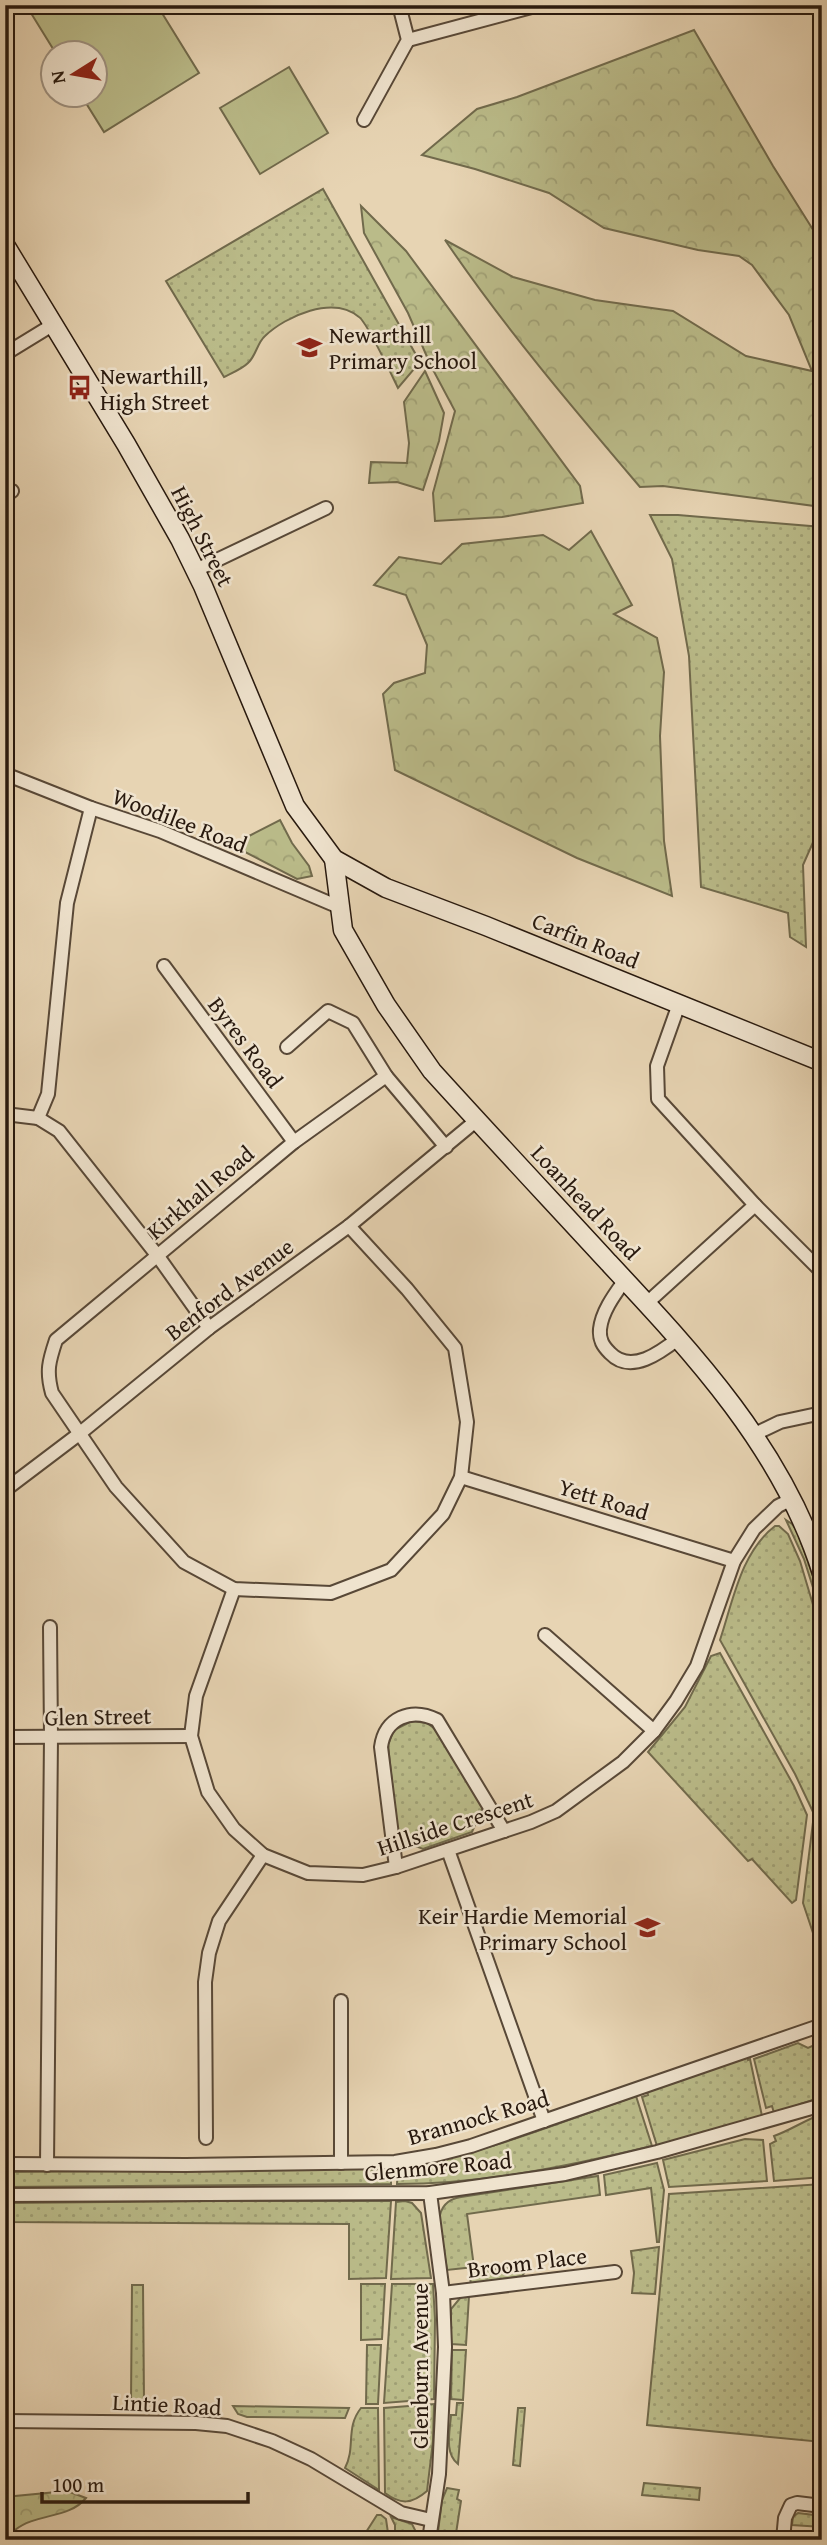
<svg xmlns="http://www.w3.org/2000/svg" width="827" height="2545" viewBox="0 0 827 2545" font-family="'Gentium Book Plus',serif">
<style>
.grass{fill:url(#grass-dots);stroke:#716a4c;stroke-width:2}
.forest{fill:url(#forest-crowns);stroke:#716a4c;stroke-width:2}
.pitch{fill:#babb89;stroke:#716a4c;stroke-width:2}
.lines{fill:none;stroke-linecap:round;stroke-linejoin:round}
.street-casing{stroke:#584837;stroke-width:16}
.secondary-casing{stroke:#28190e;stroke-width:21}
.street{stroke:#efe3ce;stroke-width:12}
.secondary{stroke:#efe3ce;stroke-width:18}
.labels{text-anchor:middle;dominant-baseline:central;stroke-width:5;stroke-linejoin:round;paint-order:stroke}
.poi-label{font-size:23px;fill:#28190e;stroke:#efe3ce;text-anchor:start}
.street-label{font-size:23px;fill:#28190e;stroke:#efe3ce}
</style>
<defs>
<pattern id="grass-dots" width="8" height="8" patternUnits="userSpaceOnUse" patternTransform="scale(1.75)"><rect width="8" height="8" fill="#babb89"/><path d="M2 2h.1M6 6h.1" fill="none" stroke="#a0a075" stroke-width="1.8" stroke-linecap="round"/></pattern>
<pattern id="forest-crowns" width="20" height="18" patternUnits="userSpaceOnUse" patternTransform="scale(1.75)"><rect width="20" height="18" fill="#babb89"/><path d="M2 6a3 3 0 1 1 6 0M12 15a3 3 0 1 1 6 0" fill="none" stroke="#a0a075"/></pattern>
</defs>
<rect width="100%" height="100%" fill="#e7d4b3"/>
<filter id="stains"><feTurbulence type="fractalNoise" baseFrequency=".00286" numOctaves="4"/><feColorMatrix values="0 0 0 0 .2 0 0 0 0 .09 0 0 0 0 .02 0 0 0 .5 -.17"/></filter>
<radialGradient id="worn" r=".72"><stop offset=".6" stop-color="#630" stop-opacity="0"/><stop offset="1" stop-color="#630" stop-opacity=".3"/></radialGradient>
<g class="grass">
<path d="M323,189L420,362L398,388C392,376 367,322 359,317C333,295 286,316 265,336C257,343 256,356 248,363C242,369 232,373 224,377L166,281Z"/>
<path d="M650,515H678L822,527V822L803,865L806,947L790,937L788,913L701,887L689,656L672,559Z"/>
<path d="M786,1520L792,1524L797,1531L820,1596L816,1597L804,1559Z"/>
<path d="M775,1526H779L788,1534L800,1561L822,1635V1960L803,1903L814,1814L795,1774L720,1640C733,1601 741,1552 775,1526Z"/>
<path d="M720,1653L794,1786L807,1815L796,1900L792,1903L752,1859L748,1861L648,1752L685,1707L711,1656Z"/>
<path d="M412,1721L427,1723L435,1729L483,1807L472,1832L423,1849L398,1839L388,1745L394,1730Z"/>
<path d="M822,2033V2097L774,2113L772,2106L766,2108L754,2059L798,2043L808,2048L819,2043Z"/>
<path d="M747,2056L748,2060L750,2059L762,2116L657,2146L642,2097L648,2095L647,2091Z"/>
<path d="M636,2096L652,2146C569,2166 483,2184 397,2184L398,2168C480,2156 558,2123 636,2096Z"/>
<path d="M822,2114V2177L774,2181L770,2144L776,2141L774,2136C791,2130 805,2120 822,2114Z"/>
<path d="M745,2139L763,2140L767,2181L669,2187L663,2160Z"/>
<path d="M657,2163L664,2190L659,2242H657L651,2188L606,2195L604,2175Z"/>
<path d="M391,2168V2184L5,2187V2172Z"/>
<path d="M598,2176L600,2195L467,2214L474,2267L447,2270L439,2221C440,2207 448,2199 461,2197Z"/>
<path d="M822,2184V2442L647,2425L669,2194Z"/>
<path d="M215,2201H391L386,2278L349,2279V2224L5,2222V2203Z"/>
<path d="M405,2201L412,2203L421,2213L431,2278L391,2279L396,2202Z"/>
<path d="M659,2247L655,2294L632,2293L634,2273L631,2251Z"/>
<path d="M525,2265V2272L522,2276L471,2284L469,2273Z"/>
<path d="M361,2284H385L382,2339L361,2340Z"/>
<path d="M392,2284H433L435,2319L434,2399L384,2403Z"/>
<path d="M132,2285H143L144,2401H131Z"/>
<path d="M469,2296L466,2345L451,2344V2309L461,2297Z"/>
<path d="M367,2345H381L378,2404H366Z"/>
<path d="M452,2350H466L463,2400L451,2399Z"/>
<path d="M457,2403H463L458,2464C444,2453 450,2431 451,2415H456Z"/>
<path d="M434,2404L433,2441L427,2491C412,2504 401,2505 385,2493L384,2408Z"/>
<path d="M233,2406L349,2408L345,2418L247,2417L238,2414Z"/>
<path d="M361,2408H378L379,2490L345,2468C356,2447 345,2428 361,2408Z"/>
<path d="M518,2408H525L520,2466L513,2465Z"/>
<path d="M644,2483L700,2488L699,2500L642,2495Z"/>
<path d="M447,2488L459,2490L457,2499L461,2501L455,2540H437L442,2500Z"/>
<path d="M798,2513L822,2516V2527L792,2525L793,2517Z"/>
<path d="M377,2515H381L386,2519L389,2540H361Z"/>
<path d="M391,2517L412,2524L420,2540H395V2525Z"/>
</g>
<g class="forest">
<path d="M694,30L773,166L822,244V507L663,486L640,487C572,407 504,327 445,240L513,277L595,300L673,311L746,356L812,371L789,315L752,265L739,256L698,250L604,228L549,193L475,169L422,155L477,109L517,97Z"/>
<path d="M361,206L406,251L580,486L583,503L502,517L435,521L433,493L455,411L431,366L408,313L364,233Z"/>
<path d="M425,371L444,413L439,441L423,490L397,482L369,483L371,462L407,463L409,443L404,402Z"/>
<path d="M591,531L632,605L614,614L657,638L664,672L660,736L664,841L672,896L577,858L395,770L383,694L394,683L425,673L427,645L406,595L374,585L399,557L441,564L462,544L543,535L569,550Z"/>
<path d="M280,820L292,843L309,866L312,876L297,879L243,851L247,837Z"/>
<path d="M67,2491L86,2498C69,2519 36,2513 15,2530L17,2540H5V2497Z"/>
</g>
<g class="pitch">
<path d="M26,5H157L199,73L104,132L81,95L94,94V52H55Z"/>
<path d="M289,67L328,133L260,174L220,108Z"/>
</g>
<g class="lines">
<defs>
<g id="street">
<path d="M408,40L539,5"/>
<path d="M364,120L408,40L399,5"/>
<path d="M5,354L54,324"/>
<path d="M5,495L12,491"/>
<path d="M196,570L326,508"/>
<path d="M5,774L91,808L160,831L339,907"/>
<path d="M164,966L294,1142"/>
<path d="M679,1004L657,1066L658,1099L755,1205L822,1272"/>
<path d="M287,1047L328,1011L353,1023L386,1076"/>
<path d="M5,1114L38,1118L59,1131L157,1255L209,1328"/>
<path d="M38,1118L48,1094L67,903L91,808"/>
<path d="M349,1226L407,1289L455,1348L467,1422L461,1477L443,1514L391,1570L331,1593L234,1589L184,1562L116,1487L52,1393C46,1371 49,1361 56,1340L294,1142L386,1076L446,1147"/>
<path d="M625,1280C615,1294 602,1311 600,1329C599,1340 603,1346 610,1353C631,1375 661,1352 679,1338"/>
<path d="M647,1303L755,1205"/>
<path d="M755,1434L780,1422L822,1413"/>
<path d="M461,1477L734,1561"/>
<path d="M5,1490L79,1434L209,1328L349,1226L477,1120"/>
<path d="M234,1589L196,1696L191,1736L208,1792L234,1829L263,1855L308,1873L363,1875L396,1867L531,1822L556,1811L623,1762L654,1731L676,1701L697,1666L734,1561L754,1529L778,1506L792,1499"/>
<path d="M545,1635L654,1731"/>
<path d="M5,1737L191,1736"/>
<path d="M448,1850L544,2121"/>
<path d="M396,1867L381,1747C385,1718 411,1707 437,1720L504,1831"/>
<path d="M206,2138L205,1982L209,1953L219,1921L263,1855"/>
<path d="M341,2163V2001"/>
<path d="M5,2164L186,2165L395,2162L436,2155L471,2146L822,2025"/>
<path d="M47,2165L51,1737L50,1627"/>
<path d="M5,2195L430,2193L565,2174L657,2152L822,2105"/>
<path d="M443,2293L615,2272"/>
<path d="M5,2421L196,2423L227,2426L272,2441L311,2459L401,2513L431,2520"/>
<path d="M429,2540L439,2474L445,2347L443,2293L430,2193"/>
<path d="M783,2540L785,2518L791,2505L797,2503L822,2506"/>
</g>
<g id="secondary">
<path d="M5,245L126,444L180,539L203,586L295,806L334,859L386,888L486,926L822,1062"/>
<path d="M334,859L343,930L386,1005L432,1071C490,1135 549,1198 608,1262C694,1354 783,1449 822,1573"/>
</g>
</defs>
<use href="#street" class="street-casing"/>
<use href="#secondary" class="secondary-casing"/>
<use href="#street" class="street"/>
<use href="#secondary" class="secondary"/>
</g>
<defs>
<symbol id="school-bare" viewBox="-9 -9 18 18"><path d="M0-5L7-2L0 1L-7-2ZM-4 1L0 2.5L4 1V4Q0 6-4 4Z" fill="#8f2418" stroke="#efe3ce" stroke-width="2.5" paint-order="stroke"/></symbol>
<symbol id="bus-bare" viewBox="-9 -9 18 18"><path d="M-5-6H5V4H4V6H2V4H-2V6H-4V4H-5ZM-3.5-4V0h7V-4ZM-3.5 1.2v1.5H-2V1.2ZM2 1.2v1.5H3.5V1.2Z" fill="#8f2418" stroke="#efe3ce" stroke-width="2.5" paint-order="stroke"/></symbol>
</defs>
<g fill-rule="evenodd">
<use href="#school-bare" x="292" y="330" width="35" height="35"/>
<use href="#bus-bare" x="62" y="370" width="35" height="35"/>
<use href="#school-bare" x="630" y="1910" width="35" height="35"/>
</g>
<g class="labels">
<g class="poi-label">
<text x="329" y="334">Newarthill<tspan x="329" dy="26">Primary School</tspan></text>
<text x="100" y="375">Newarthill,<tspan x="100" dy="26">High Street</tspan></text>
<text x="627" y="1915" text-anchor="end">Keir Hardie Memorial<tspan x="627" dy="26">Primary School</tspan></text>
</g>
<g class="street-label">
<text transform="translate(203 536) rotate(63)">High Street</text>
<text transform="translate(180 820) rotate(21)">Woodilee Road</text>
<text transform="translate(586 940) rotate(22)">Carfin Road</text>
<text transform="translate(246 1042) rotate(53)">Byres Road</text>
<text transform="translate(200 1192) rotate(-40)">Kirkhall Road</text>
<text transform="translate(586 1202) rotate(47)">Loanhead Road</text>
<text transform="translate(229 1289) rotate(-37)">Benford Avenue</text>
<text transform="translate(604 1499) rotate(17)">Yett Road</text>
<text transform="translate(98 1716) rotate(-1)">Glen Street</text>
<text transform="translate(455 1823) rotate(-18)">Hillside Crescent</text>
<text transform="translate(478 2117) rotate(-16)">Brannock Road</text>
<text transform="translate(438 2166) rotate(-5)">Glenmore Road</text>
<text transform="translate(527 2262) rotate(-7)">Broom Place</text>
<text transform="translate(419 2366) rotate(-90)">Glenburn Avenue</text>
<text transform="translate(167 2404) rotate(3)">Lintie Road</text>
</g>
</g>
<rect width="827" height="2545" fill="none" stroke="#e7d4b3" stroke-width="28"/>
<rect x="7" y="7" width="813" height="2531" fill="none" stroke="#28190e" stroke-width="3.5"/>
<rect x="14" y="14" width="799" height="2517" fill="none" stroke="#28190e" stroke-width="2"/>
<g transform="translate(74 74) rotate(259)"><circle r="33" fill="#efe3ce" stroke="#9f9281" stroke-width="2"/>
<path d="M0-5L12 26L0 18L-12 26Z" fill="#8f2418"/>
<text y="-10" font-size="19" font-weight="bold" text-anchor="middle" fill="#28190e">N</text>
</g>
<path d="M42 2492v10h206v-10" fill="none" stroke="#28190e" stroke-width="3.5"/>
<text x="52" y="2492" font-size="21" fill="#28190e" stroke="#efe3ce" stroke-width="5" paint-order="stroke">100 m</text>
<rect width="100%" height="100%" filter="url(#stains)"/>
<rect width="100%" height="100%" fill="url(#worn)"/>
</svg>
